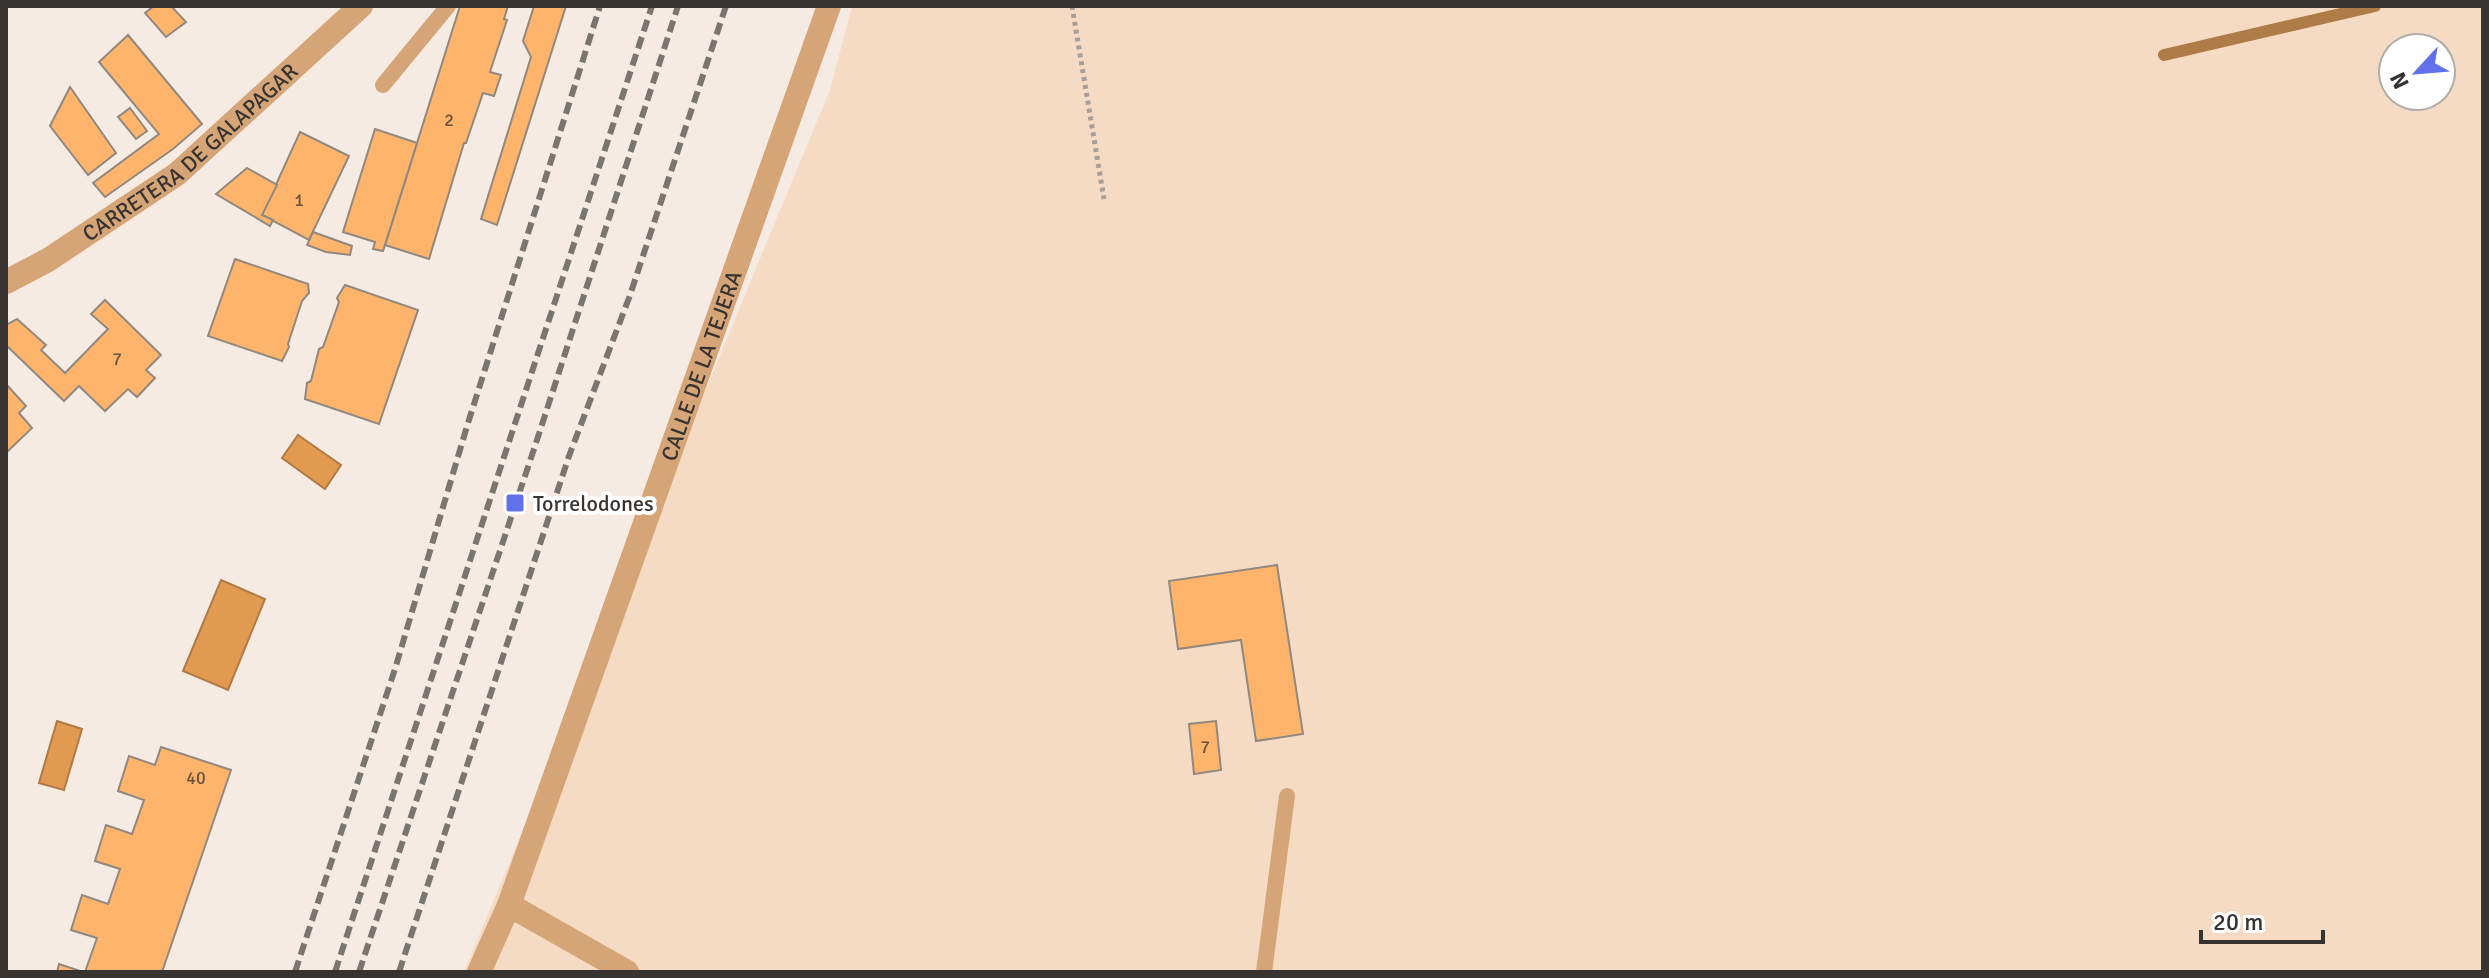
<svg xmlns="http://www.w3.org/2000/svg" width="2489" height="978" viewBox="0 0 2489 978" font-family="Signika,sans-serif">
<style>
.green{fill:#f5dbc3;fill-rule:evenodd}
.water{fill:#e29a50;stroke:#af7b46;stroke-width:2}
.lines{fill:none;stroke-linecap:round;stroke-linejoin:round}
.stream{stroke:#af7b46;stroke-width:12}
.building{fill:#ffb46b;stroke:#918880;stroke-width:2}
.path{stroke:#a79f99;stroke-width:5;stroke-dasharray:4 4;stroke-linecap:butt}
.service{stroke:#d5a577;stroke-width:16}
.minor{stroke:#d5a577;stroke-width:24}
.rail{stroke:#7b7570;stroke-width:6;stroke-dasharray:12 6;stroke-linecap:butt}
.poi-dot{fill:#6171e9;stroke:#fff;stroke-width:3}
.labels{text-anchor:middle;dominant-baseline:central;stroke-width:8;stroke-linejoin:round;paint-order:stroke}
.number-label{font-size:18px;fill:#69533f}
.street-label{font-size:22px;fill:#373330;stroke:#fff}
.poi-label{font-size:22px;fill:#373330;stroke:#fff;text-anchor:start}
</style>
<rect width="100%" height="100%" fill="#f5ebe3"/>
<path class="green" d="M852,6H2483V972H464L830,90ZM2393,48H2441V96H2393Z"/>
<g class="water">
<path d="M298,435L341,465L325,489L282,458Z"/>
<path d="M221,580L265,599L228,690L183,671Z"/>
<path d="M57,721L82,729L64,790L39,783Z"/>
</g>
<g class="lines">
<path class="stream" d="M2164,55L2375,6"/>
</g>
<g class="building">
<path d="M154,6H171L186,22L166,37L145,13Z"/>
<path d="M460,6H508L504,19L507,20L490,72L501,75L494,96L483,93L466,143H464L429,259L385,245Z"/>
<path d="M534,6H566L497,225L481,219L531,57L523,41Z"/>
<path d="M128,35L202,124L173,149L105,197L93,183L159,134L99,62Z"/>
<path d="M70,87L116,153L88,175L50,126Z"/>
<path d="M130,108L147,131L136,139L118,117Z"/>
<path d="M375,129L417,143L383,251L373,249L375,242L343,232Z"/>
<path d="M300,132L349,156L309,240L262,215Z"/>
<path d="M247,168L277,185L262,215L273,220L270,226L216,194Z"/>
<path d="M313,232L352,246L350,255L326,252L307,245Z"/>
<path d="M235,259L308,284L309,293L302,301L288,344L289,347L282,361L208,336Z"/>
<path d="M345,285L418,310L379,424L305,399L307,383L311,381L319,349L323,347L339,302L337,298Z"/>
<path d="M105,300L161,355L146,370L155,378L137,397L128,389L105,411L79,386L64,401L6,345V325L17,319L46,345L41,350L65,373L108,329L91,314Z"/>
<path d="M6,384L26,406L19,413L32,428L6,453Z"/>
<path d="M1277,565L1303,734L1256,741L1241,640L1178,649L1169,581Z"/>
<path d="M1216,721L1221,770L1194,774L1189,724Z"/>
<path d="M161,747L231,770L162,972H85L97,938L71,930L82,895L108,904L120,869L95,861L106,825L132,834L144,800L118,791L129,756L155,765Z"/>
<path d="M59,964L83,972H57Z"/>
</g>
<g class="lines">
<path class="path" d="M1072,6L1104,199"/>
<g class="service">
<path d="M383,85L448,6"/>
<path d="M1264,972L1287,796"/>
</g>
<g class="minor">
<path id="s1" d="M6,282L48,260L177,174L361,6"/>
<path d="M509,905L627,972"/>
<path id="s2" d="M479,972L509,905L829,6"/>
</g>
<g class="rail">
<path d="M295,972L395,669L468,423L600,6"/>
<path d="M335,972L652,6"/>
<path d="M359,972L535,446L678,6"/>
<path d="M399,972L569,456L629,298L726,6"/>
</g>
</g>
<rect class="poi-dot" x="505" y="493" width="20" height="20" rx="4"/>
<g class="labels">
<g class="number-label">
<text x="449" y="120">2</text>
<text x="299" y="200">1</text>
<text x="117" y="359">7</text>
<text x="1205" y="747">7</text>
<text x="196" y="778">40</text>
</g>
<g class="street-label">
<text stroke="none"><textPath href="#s1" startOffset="226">CARRETERA DE GALAPAGAR</textPath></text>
<text stroke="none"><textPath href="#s2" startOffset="646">CALLE DE LA TEJERA</textPath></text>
</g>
<g class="poi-label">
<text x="533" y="503">Torrelodones</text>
</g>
</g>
<rect width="2489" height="978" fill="none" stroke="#373330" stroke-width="16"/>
<g transform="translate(2417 72) rotate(244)"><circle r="38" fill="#ffffff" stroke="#afadac" stroke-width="2"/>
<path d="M0-6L14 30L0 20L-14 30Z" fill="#6171e9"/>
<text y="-12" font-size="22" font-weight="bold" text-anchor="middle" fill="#373330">N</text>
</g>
<path d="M2201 930v12h122v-12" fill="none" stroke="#373330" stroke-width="4"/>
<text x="2213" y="930" font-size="24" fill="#373330" stroke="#ffffff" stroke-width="6" paint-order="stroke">20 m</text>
</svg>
